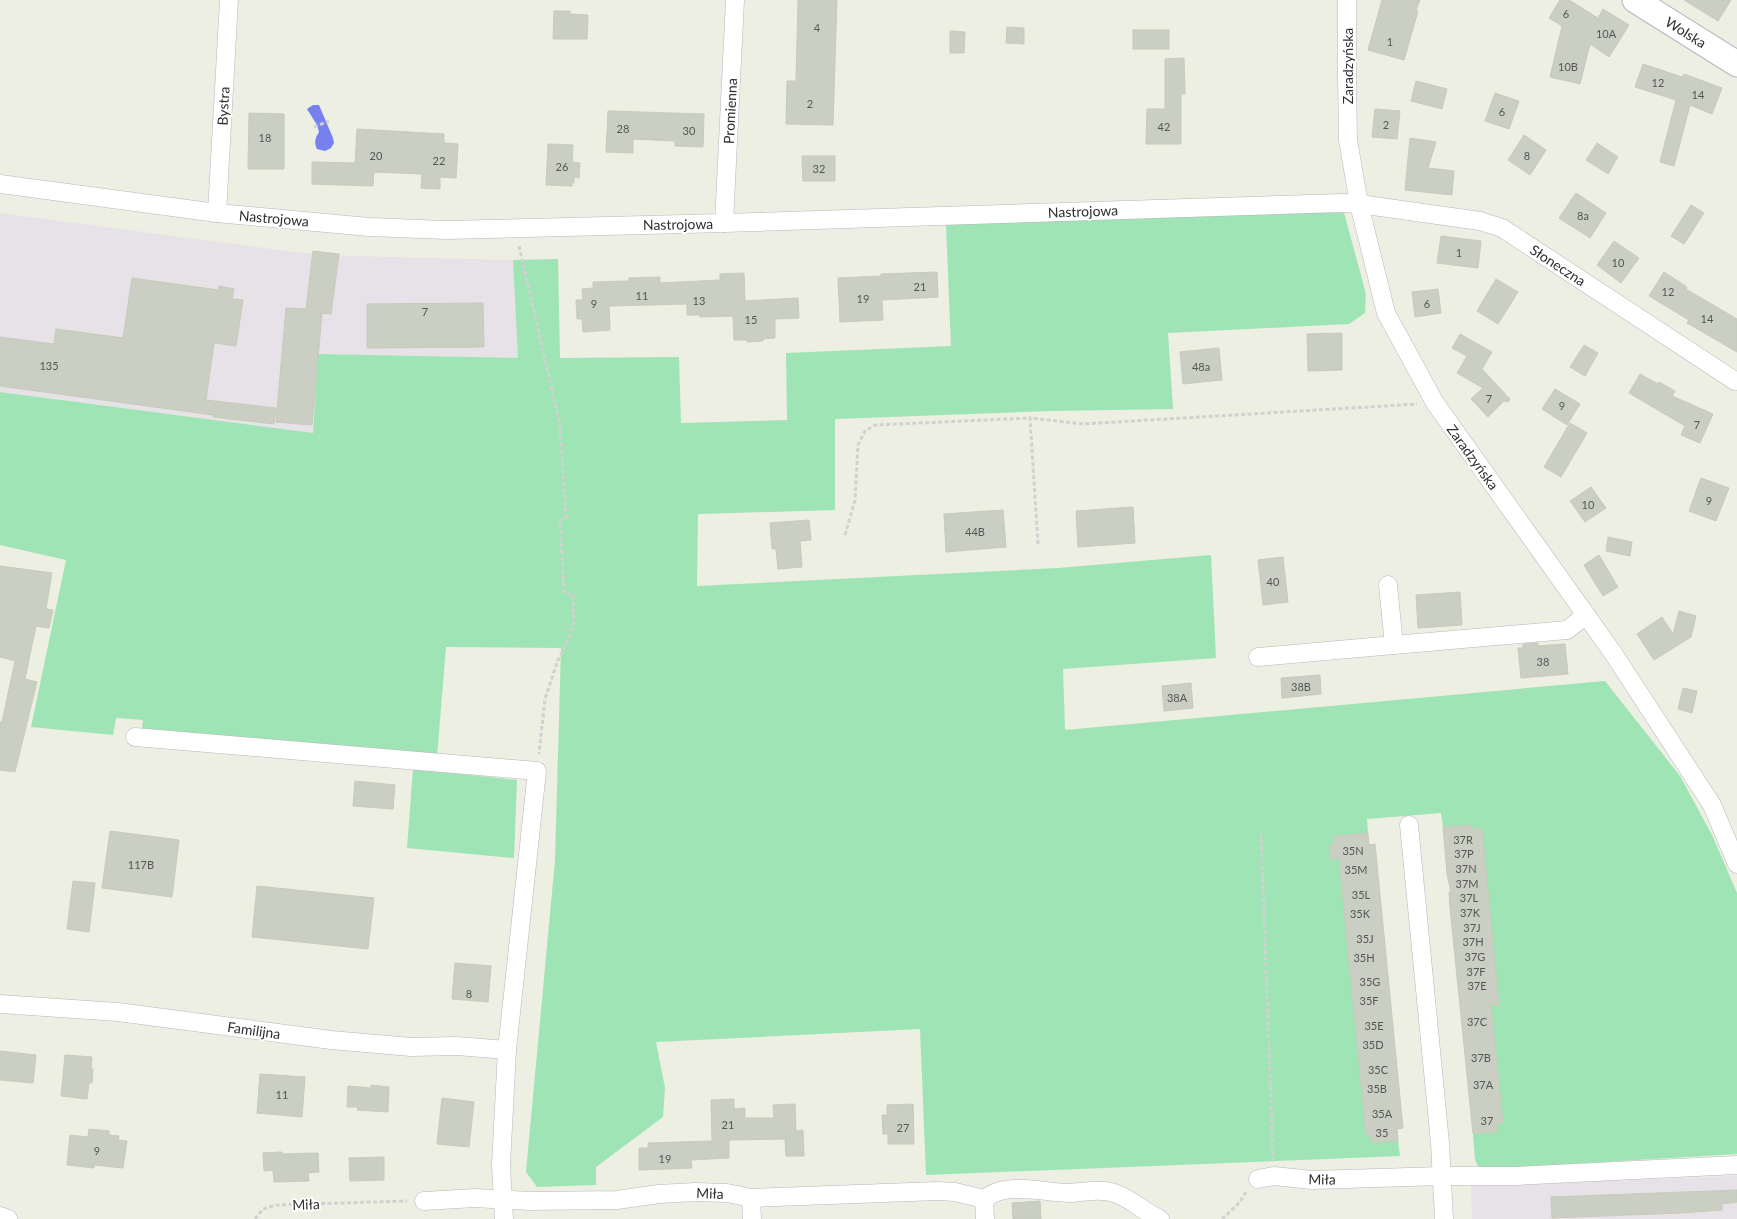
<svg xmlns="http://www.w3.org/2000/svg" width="1737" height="1219" viewBox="0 0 1737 1219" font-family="Lato,sans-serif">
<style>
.industrial{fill:#e7e1e8}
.green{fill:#9fe4b5}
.water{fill:#7680ee}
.building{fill:#cacec3;stroke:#c6cbba}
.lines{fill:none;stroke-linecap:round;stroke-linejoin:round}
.street-casing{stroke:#bab4c1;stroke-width:19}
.secondary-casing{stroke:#bab4c1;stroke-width:27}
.path{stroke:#d1d1d1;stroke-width:3;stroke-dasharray:4 2.5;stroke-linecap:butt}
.street{stroke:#fff;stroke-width:18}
.secondary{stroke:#fff;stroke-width:25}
.labels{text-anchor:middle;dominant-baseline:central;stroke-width:4;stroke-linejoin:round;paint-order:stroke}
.number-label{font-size:11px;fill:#555653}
.street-label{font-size:14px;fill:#2e2e2e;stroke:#fff}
</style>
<rect width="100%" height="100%" fill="#ecefe1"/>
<g class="industrial">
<path d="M0,213L294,252L349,256L513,260L518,358L319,354L313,433L0,392Z"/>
<path d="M1737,1176V1219H1472L1471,1186Z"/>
</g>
<g class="green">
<path d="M1343,209L1366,294L1365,313L1349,324L1168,333L1173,409L1050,411L835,419V510L698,514L697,586L1058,568L1211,555L1216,658L1063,669L1065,730L1605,681L1680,776L1713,837L1737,893V1154L1484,1169L1478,1166L1475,1160L1473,1134L1496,1132V1124L1503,1123L1492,1014L1484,1007L1499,1005L1482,829H1472V825L1443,827L1441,813L1367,819L1368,833L1333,836L1334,844L1329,845L1330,859L1339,858L1366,1136L1371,1135V1143L1398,1141L1400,1156L926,1175L920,1029L656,1042L665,1088L663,1117L596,1167V1185L537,1187L526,1172L555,860L561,648L446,647L437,757L142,729L143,720L116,718L113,735L31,727L66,560L0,545V392L313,433L318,354L518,358L513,260L558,259L560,358L679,357L681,423L787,420L786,353L951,346L946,225Z"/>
<path d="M413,769L517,780L514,858L407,848Z"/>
</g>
<path class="water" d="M313,105H319L333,138L334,143L331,148L325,151L317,149C314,142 315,138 319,132L317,125L307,109Z"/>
<g class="building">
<path d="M798,0H837L833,125L786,124L787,81H796Z"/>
<path d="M1382,0H1420L1416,10L1418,11L1404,60L1368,50Z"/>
<path d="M1560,0H1569L1598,18L1603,9L1629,25L1609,57L1590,44L1580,84L1550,77L1562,26L1549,18Z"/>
<path d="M1684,0H1731L1718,21Z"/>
<path d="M554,11H570V14L588,15L587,39H553Z"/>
<path d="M1007,27L1024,28V44L1006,43Z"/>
<rect x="1133" y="30" width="36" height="19"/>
<path d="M950,31L965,32L964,53H950Z"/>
<path d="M1184,58L1185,94H1181V144H1146L1147,109H1165V59Z"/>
<path d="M1643,64L1682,77L1684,74L1722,88L1712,114L1690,105L1674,166L1660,162L1676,100L1635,87Z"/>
<path d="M1416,81L1447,89L1442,109L1411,101Z"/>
<path d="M1495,93L1519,101L1509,129L1485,121Z"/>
<path d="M1375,109L1400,111L1397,139L1372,137Z"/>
<path d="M608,111L704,114L703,147L675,146V141L633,139V153L606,152Z"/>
<path d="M249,113L284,114V169H248Z"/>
<path d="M357,129L444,134V143L458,144L456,178L440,177V189L421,188L422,174L374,172L373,186L312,184V162L355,163Z"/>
<path d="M1524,135L1546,150L1530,175L1508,160Z"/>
<path d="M1410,138L1436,142L1428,168L1454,171L1452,195L1405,190Z"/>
<path d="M1597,143L1618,157L1608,174L1586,160Z"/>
<path d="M548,144L573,145L572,162L580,163L579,178L574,177V183H572V186L546,185Z"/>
<path d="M802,156H835V181H803Z"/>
<path d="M1576,193L1606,213L1590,238L1559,218Z"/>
<path d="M1691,205L1704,213L1684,244L1671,236Z"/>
<path d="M1441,236L1481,241L1478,268L1437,263Z"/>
<path d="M1614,241L1639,258L1621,283L1597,265Z"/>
<path d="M313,251L339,254L331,314L322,313L312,425L276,422L286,308L306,309Z"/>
<path d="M937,272L938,297L882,300L883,320L840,322L838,278L881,276V274Z"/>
<path d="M1664,272L1687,287L1686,289L1737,319V352L1687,323L1689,320L1649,296Z"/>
<path d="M744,273L745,301L798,298L799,318L775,319V338L763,339V341L747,342V340H734L733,316L700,317V315H687V304L609,306L610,330L583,332L582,319H577L576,300H583L582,289L593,288V282L629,281V278L660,277V283L720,280V274Z"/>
<path d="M132,278L218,290L219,286L234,289L232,299L243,300L236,346L214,343L206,400L276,408L274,424L213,417V415L0,386V337L54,344L56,329L123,338Z"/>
<path d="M1496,279L1518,292L1498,324L1477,311Z"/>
<path d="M1438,289L1441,313L1415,317L1412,292Z"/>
<path d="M483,303L484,347L367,348V304Z"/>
<path d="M1342,333V370L1308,371L1307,334Z"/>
<path d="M1460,334L1492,352L1482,369L1510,399L1508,402L1504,401L1488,417L1471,399L1483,388L1457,373L1467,356L1452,348Z"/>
<path d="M1584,345L1598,353L1585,376L1570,367Z"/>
<path d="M1219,348L1222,380L1183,384L1180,352Z"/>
<path d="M1640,374L1658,384L1659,382L1675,391L1672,396L1713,414L1700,443L1681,435L1685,426L1629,393Z"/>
<path d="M1555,389L1580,404L1567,425L1542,409Z"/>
<path d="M1570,423L1587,433L1561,477L1544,467Z"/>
<path d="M1701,478L1729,488L1716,521L1689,511Z"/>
<path d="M1591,487L1606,508L1585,522L1570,501Z"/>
<path d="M1133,507L1135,543L1078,547L1076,511Z"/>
<path d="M1003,510L1006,547L946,552L944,514Z"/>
<path d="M809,520L811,540L800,541L802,567L778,569L776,549H772L770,523Z"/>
<path d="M1608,537L1632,542L1630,556L1606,551Z"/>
<path d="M1599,555L1618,587L1603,596L1584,565Z"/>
<path d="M1283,557L1288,602L1263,605L1258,560Z"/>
<path d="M0,566L52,573L46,609L53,610L49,628L36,626L25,679L37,682L15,772L0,770V722H2L15,661L0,657Z"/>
<path d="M1460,592L1462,625L1418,628L1416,595Z"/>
<path d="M1679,611L1696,616L1691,637L1654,660L1637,634L1662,617L1673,634Z"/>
<path d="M1538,643V646L1565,644L1568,674L1521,678L1518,648H1523V644Z"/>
<path d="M1320,675L1321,694L1282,698L1281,678Z"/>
<path d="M1191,683L1193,708L1164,711L1162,686Z"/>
<path d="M1683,688L1697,691L1692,713L1678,709Z"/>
<path d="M355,781L395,785L393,809L353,806Z"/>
<path d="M1472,825V829H1482L1499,1005L1491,1006L1503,1123L1496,1124L1497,1132L1473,1134L1450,908L1449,892H1451L1447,874L1443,827Z"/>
<path d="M110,831L179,840L172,897L102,888Z"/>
<path d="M1368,833L1369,845L1375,844L1403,1128L1397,1129L1398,1141L1371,1143V1135L1366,1136L1339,858L1330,859L1329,845L1334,844L1333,836Z"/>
<path d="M73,881L95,883L89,932L67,929Z"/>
<path d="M257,886L374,898L368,949L252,937Z"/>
<path d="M455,963L491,966L488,1002L452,999Z"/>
<path d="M0,1051L36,1055L33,1083L0,1080Z"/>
<path d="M65,1055L92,1057L91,1069H93L92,1083H89L87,1099L61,1096Z"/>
<path d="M260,1074L305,1077L302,1117L257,1113Z"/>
<path d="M371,1085L389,1087L388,1112L357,1110L358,1107H347L348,1086L371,1088Z"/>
<path d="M442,1098L474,1102L469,1147L437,1144Z"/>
<path d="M734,1099V1109L745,1108V1118H774L773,1105L795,1104L796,1131L803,1130L804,1156H786L785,1139L729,1140V1158L691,1160L692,1168L639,1170V1148H648V1143L712,1141L711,1100Z"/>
<path d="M913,1104L914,1144H888V1134H883L882,1115H887V1105Z"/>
<path d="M89,1129L109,1131V1135L119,1136L118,1140L127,1141L123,1168L94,1165V1168L67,1165L70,1135L88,1137Z"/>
<path d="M282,1152V1154L318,1153L319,1172L308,1173L309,1181L274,1182L273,1170L264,1171L263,1153Z"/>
<path d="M384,1157V1180L350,1181L349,1158Z"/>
<path d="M1737,1190V1202L1722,1204V1210L1680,1213L1552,1218L1551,1197Z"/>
<path d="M1040,1201L1041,1219H1013L1012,1203Z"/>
</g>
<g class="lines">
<defs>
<g id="street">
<path d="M1347,0V77L1348,140L1359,204L1386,313L1435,403L1613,653L1712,805L1737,864"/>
<path d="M0,184L217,213L369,227L446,230L724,223L1342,203L1359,204L1480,221L1502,228L1735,381"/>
<path d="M217,213L229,0"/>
<path d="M724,223L735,0"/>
<path d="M1388,585L1394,645L1567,630L1586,615"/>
<path d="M1258,657L1394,645"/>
<path d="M135,737L537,771L507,1050L501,1165L504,1219"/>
<path d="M1409,825L1440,1143L1444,1219"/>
<path d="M0,1004L118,1012L331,1040L411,1047L457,1046L507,1050"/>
<path d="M1258,1179L1274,1176L1312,1180L1441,1176H1516L1737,1165"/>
<path d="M751,1198L752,1219"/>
<path d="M984,1199L985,1219"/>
<path d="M424,1201L475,1198L530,1201L617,1200L659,1194L695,1192L727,1193L751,1198L938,1191L955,1192L984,1199C990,1195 997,1191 1005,1190C1026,1186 1049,1193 1070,1193C1085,1192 1102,1188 1117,1194C1133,1200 1145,1213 1160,1219"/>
<path d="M0,1216L8,1219"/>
</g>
<path id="secondary" d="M1635,0L1737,64"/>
</defs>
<use href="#street" class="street-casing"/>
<use href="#secondary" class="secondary-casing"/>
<g class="path">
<path d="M314,127L329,121"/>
<path d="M519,246L560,425L566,517L560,521L564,591L565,593L573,595L574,622L569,638L558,660L545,699L539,754"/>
<path d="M845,535L855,500L858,445L865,431L875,425L1030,418"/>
<path d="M1038,544L1030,418L1083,424L1417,404"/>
<path d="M1261,833L1273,1160"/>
<path d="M255,1219L263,1209L276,1205L407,1201"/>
<path d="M1222,1219L1240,1202L1246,1192"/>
</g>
<use href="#street" class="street"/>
<use href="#secondary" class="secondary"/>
</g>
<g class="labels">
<g class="number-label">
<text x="1566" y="13">6</text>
<text x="817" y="27">4</text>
<text x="1606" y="33">10A</text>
<text x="1390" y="41">1</text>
<text x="1568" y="66">10B</text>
<text x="1658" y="82">12</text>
<text x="1698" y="94">14</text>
<text x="810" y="103">2</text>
<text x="1502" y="111">6</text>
<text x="1386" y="124">2</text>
<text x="1164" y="126">42</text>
<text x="623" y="128">28</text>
<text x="689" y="130">30</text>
<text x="265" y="137">18</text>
<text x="376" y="155">20</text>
<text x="1527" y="155">8</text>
<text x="439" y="160">22</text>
<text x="562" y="166">26</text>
<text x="819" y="168">32</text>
<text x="1583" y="215">8a</text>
<text x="1459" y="252">1</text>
<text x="1618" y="262">10</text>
<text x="920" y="286">21</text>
<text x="1668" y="291">12</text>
<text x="642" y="295">11</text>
<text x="863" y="298">19</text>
<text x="699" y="300">13</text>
<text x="594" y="303">9</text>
<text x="1427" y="303">6</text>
<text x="425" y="311">7</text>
<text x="1707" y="318">14</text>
<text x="751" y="319">15</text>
<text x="49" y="365">135</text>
<text x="1201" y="366">48a</text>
<text x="1489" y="398">7</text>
<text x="1562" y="405">9</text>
<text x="1697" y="424">7</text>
<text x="1709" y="500">9</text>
<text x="1588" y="504">10</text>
<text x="975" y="531">44B</text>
<text x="1273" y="581">40</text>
<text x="1543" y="661">38</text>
<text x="1301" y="686">38B</text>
<text x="1177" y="697">38A</text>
<text x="1463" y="839">37R</text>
<text x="1353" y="850">35N</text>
<text x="1464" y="853">37P</text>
<text x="141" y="864">117B</text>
<text x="1466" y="868">37N</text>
<text x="1356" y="869">35M</text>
<text x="1467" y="883">37M</text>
<text x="1361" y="894">35L</text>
<text x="1469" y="897">37L</text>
<text x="1470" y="912">37K</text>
<text x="1360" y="913">35K</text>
<text x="1472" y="927">37J</text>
<text x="1365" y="938">35J</text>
<text x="1473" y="941">37H</text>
<text x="1475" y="956">37G</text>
<text x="1364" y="957">35H</text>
<text x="1476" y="971">37F</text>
<text x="1370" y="981">35G</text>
<text x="1477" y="985">37E</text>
<text x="469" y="993">8</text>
<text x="1369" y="1000">35F</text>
<text x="1477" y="1021">37C</text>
<text x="1374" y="1025">35E</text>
<text x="1373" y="1044">35D</text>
<text x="1481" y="1057">37B</text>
<text x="1378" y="1069">35C</text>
<text x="1483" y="1084">37A</text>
<text x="1377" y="1088">35B</text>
<text x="282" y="1094">11</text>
<text x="1382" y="1113">35A</text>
<text x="1487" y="1120">37</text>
<text x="728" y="1124">21</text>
<text x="903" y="1127">27</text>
<text x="1382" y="1132">35</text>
<text x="97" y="1150">9</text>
<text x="665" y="1158">19</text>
</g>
<g class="street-label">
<text transform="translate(1686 32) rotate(32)">Wolska</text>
<text transform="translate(1347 66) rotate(-90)">Zaradzyńska</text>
<text transform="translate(223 106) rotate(-87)">Bystra</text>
<text transform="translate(730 111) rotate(-87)">Promienna</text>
<text transform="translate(1083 211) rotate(-2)">Nastrojowa</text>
<text transform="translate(274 218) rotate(5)">Nastrojowa</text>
<text transform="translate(678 224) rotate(-1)">Nastrojowa</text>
<text transform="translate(1558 265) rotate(33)">Słoneczna</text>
<text transform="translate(1473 457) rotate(54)">Zaradzyńska</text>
<text transform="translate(254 1030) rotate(8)">Familijna</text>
<text transform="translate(1322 1179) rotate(1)">Miła</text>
<text transform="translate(710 1193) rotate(2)">Miła</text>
<text transform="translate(306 1204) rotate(-2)">Miła</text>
</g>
</g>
</svg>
